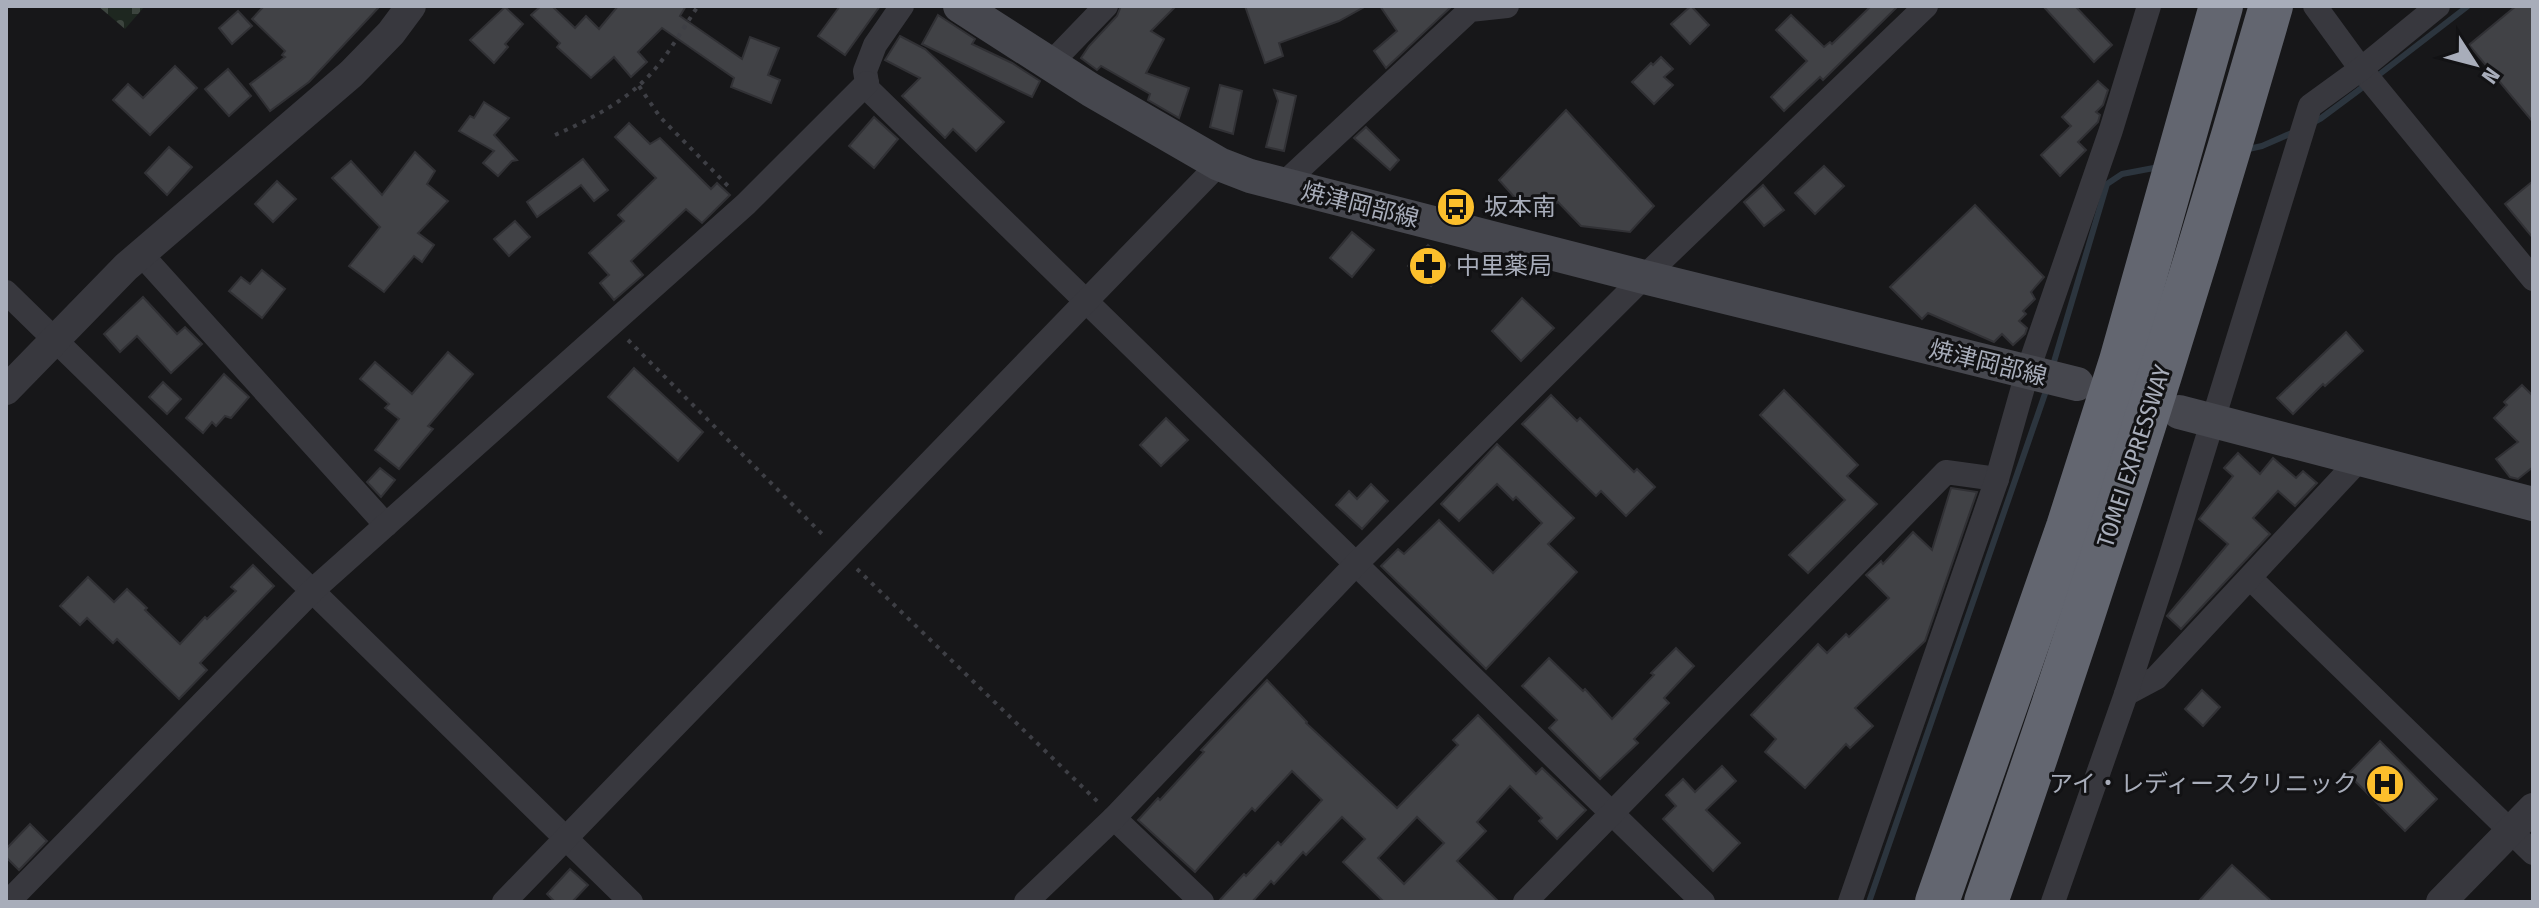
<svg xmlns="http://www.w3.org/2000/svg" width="2539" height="908" viewBox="0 0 2539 908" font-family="'Fira Sans Condensed','Noto Sans JP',sans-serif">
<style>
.cemetery{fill:url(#cemetery-stones)}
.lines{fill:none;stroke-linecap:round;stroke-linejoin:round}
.stream{stroke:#2c353e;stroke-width:6}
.building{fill:#414246;stroke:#313135;stroke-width:2;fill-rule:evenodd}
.path{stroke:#3e3f45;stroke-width:4;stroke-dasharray:4 6;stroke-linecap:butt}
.minor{stroke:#38383e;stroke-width:24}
.tertiary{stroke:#38383e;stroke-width:30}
.secondary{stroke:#46474e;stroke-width:34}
.motorway{stroke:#636670;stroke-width:44}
.labels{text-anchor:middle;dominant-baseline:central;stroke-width:6;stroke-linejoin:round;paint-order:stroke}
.street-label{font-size:24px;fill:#a8adba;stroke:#121214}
.poi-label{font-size:24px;fill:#a8adba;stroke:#121214;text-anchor:start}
</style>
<defs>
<pattern id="cemetery-stones" width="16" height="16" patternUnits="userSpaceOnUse" patternTransform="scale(2)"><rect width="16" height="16" fill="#1e2720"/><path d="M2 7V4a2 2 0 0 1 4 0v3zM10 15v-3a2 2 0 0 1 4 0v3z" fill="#3c443e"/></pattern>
</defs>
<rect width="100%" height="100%" fill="#171719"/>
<path class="cemetery" d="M98,6H145L125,29Z"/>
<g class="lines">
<g class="stream">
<path d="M2376,77L2468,6"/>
<path d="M2311,124L2320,119L2367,84"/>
<path d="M2244,150L2262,146L2294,132"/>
<path d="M2053,365L2107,184L2122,174L2159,167"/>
<path d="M1869,902L2047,388"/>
</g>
</g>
<g class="building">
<path d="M264,6H380L309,82L270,111L250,84L285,57L282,55L285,51L252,19Z"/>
<path d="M541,6H552L575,28L586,16L599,29L618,6H686L680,16L742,59L750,37L779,48L768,75L780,80L771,103L731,87L734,78L662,28L638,52L647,62L631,77L614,57L591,78L557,47L560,43L531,15Z"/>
<path d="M840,6H880L845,55L818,36Z"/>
<path d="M1121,6H1176L1151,31L1164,39L1146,73L1189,88L1179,118L1148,100L1150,94L1101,66L1097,70L1081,58L1089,46L1117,16Z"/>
<path d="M1245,6H1366L1339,21L1279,43L1283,56L1265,63Z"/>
<path d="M1380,6H1452L1386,68L1374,51L1397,31Z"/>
<path d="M1691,6L1709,25L1690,44L1671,24Z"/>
<path d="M1871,6H1898L1823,80L1820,77L1784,111L1771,97L1807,61L1776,30L1791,15L1824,47L1830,42L1832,44Z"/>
<path d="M2043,6H2075L2112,45L2094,62Z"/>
<path d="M2516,6H2533V122L2469,45Z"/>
<path d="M505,7L523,24L505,44L508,47L494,63L470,40Z"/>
<path d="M238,11L252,26L232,44L219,28Z"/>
<path d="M938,15L975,39L972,44L1012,63L1040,81L1032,97L922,44Z"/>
<path d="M900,36L925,49L1004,122L976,151L953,129L945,138L902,96L920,78L885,60Z"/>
<path d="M1661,57L1673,69L1664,77L1673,85L1654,104L1632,82L1651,63L1653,65Z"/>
<path d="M175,66L197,88L150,135L113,100L128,84L143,98Z"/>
<path d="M228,69L251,96L229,116L205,89Z"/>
<path d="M2098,81L2108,90L2103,105L2096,112L2100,115L2098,122L2078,142L2086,150L2060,176L2041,155L2071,126L2062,117Z"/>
<path d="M1220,85L1242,91L1233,134L1210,127Z"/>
<path d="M1274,90L1296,96L1284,151L1266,147L1278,101Z"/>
<path d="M484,102L509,118L494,135L517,160L512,161L498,176L483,163L494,151L459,131L470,116L474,118Z"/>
<path d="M1566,110L1654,206L1630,232L1581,226L1558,202L1542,214L1529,201L1524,208L1499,180Z"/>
<path d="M874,117L898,139L874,168L849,146Z"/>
<path d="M629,123L650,144L660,138L711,189L717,183L730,195L702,223L686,209L631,261L643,275L614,300L600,283L609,275L589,253L624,221L618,215L656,178L615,137Z"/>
<path d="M1366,127L1399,160L1390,170L1354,138Z"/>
<path d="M169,147L192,167L167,195L145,173Z"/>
<path d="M415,152L435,171L427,184L448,201L418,233L434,245L422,262L414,256L384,292L349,266L380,227L332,178L351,161L382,195Z"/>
<path d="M583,159L608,190L594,201L581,185L537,217L527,202Z"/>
<path d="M1824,166L1844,186L1815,214L1795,193Z"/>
<path d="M277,181L296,199L273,222L255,204Z"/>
<path d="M2533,181V238L2505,204Z"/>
<path d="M1763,185L1784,210L1764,226L1744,202Z"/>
<path d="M1975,205L2044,277L2031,292L2035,299L2023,311L2026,314L2019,321L2027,328L2025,334L2013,345L2002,334L1994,342L1928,313L1922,319L1890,287Z"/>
<path d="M515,221L530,237L509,256L494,239Z"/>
<path d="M1352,232L1374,250L1352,277L1330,258Z"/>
<path d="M1428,245L1450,265L1431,286L1408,266Z"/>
<path d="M262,270L285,289L262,318L229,291L241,277L250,284Z"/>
<path d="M143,297L177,334L185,327L202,344L171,373L137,336L120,352L104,334Z"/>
<path d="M1522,298L1554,328L1521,361L1492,331Z"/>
<path d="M2346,332L2363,351L2325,386L2323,384L2293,414L2277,398Z"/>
<path d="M448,352L473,374L428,426L433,429L399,469L375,450L399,419L385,408L389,404L360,379L375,362L412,394Z"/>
<path d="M634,368L703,432L678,461L608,397Z"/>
<path d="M224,374L249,397L231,418L225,416L216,426L212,422L203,433L186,418Z"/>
<path d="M163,382L181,399L167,414L149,397Z"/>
<path d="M2522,385L2533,396V467L2518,479L2510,477L2496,459L2518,442L2494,418L2507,405L2504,402Z"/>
<path d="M1784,390L1858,465L1847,476L1877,504L1808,573L1789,555L1845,500L1760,415Z"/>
<path d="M1551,395L1577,421L1580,418L1634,472L1637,469L1655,487L1626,516L1601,491L1596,496L1522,424Z"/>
<path d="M1166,418L1188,440L1161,466L1140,445Z"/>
<path d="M1497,444L1574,518L1548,544L1577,572L1486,669L1381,566L1398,549L1404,554L1439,520L1493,573L1542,523L1516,497L1513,500L1497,484L1459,521L1441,504Z"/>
<path d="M2238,453L2260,474L2273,458L2296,478L2303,471L2317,483L2295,506L2278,491L2253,518L2270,534L2181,629L2167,616L2228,544L2199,519L2233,476L2224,468Z"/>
<path d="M380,468L395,480L381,497L367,482Z"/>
<path d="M1371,484L1388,501L1362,529L1336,505L1349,491L1357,499Z"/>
<path d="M1951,488L1977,492L1925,641L1855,708L1873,726L1850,748L1846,744L1805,788L1765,752L1776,739L1751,715L1818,644L1827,653L1846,634L1849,637L1889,598L1866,575L1881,561L1883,564L1913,532L1932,550Z"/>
<path d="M253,565L274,586L200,663L207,670L179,699L117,639L113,643L87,618L80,625L60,606L88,577L114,602L127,589L147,608L145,610L180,644L205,617L207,619L236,591L231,587Z"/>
<path d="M1676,648L1694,666L1664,698L1669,703L1634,739L1638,743L1600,779L1549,728L1557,720L1522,686L1549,658L1583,691L1585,689L1612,719L1654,675L1651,673Z"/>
<path d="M1267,680L1307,722L1306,723L1397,808L1458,745L1453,740L1478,715L1536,774L1542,768L1586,810L1557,839L1539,821L1542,818L1510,786L1477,822L1486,831L1457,861L1499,902H1384L1343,862L1365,839L1342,817L1306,855L1303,852L1274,884L1271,881L1252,902H1218L1244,874L1246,876L1278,842L1281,845L1322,800L1292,771L1255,811L1252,808L1195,872L1138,820L1158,798L1160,800L1204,752L1201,750ZM1417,817L1444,843L1404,884L1378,858Z"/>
<path d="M2202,690L2220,707L2203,726L2185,709Z"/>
<path d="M2380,741L2437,799L2405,831L2348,774Z"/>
<path d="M1722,766L1736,781L1706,810L1740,843L1713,871L1663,819L1676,806L1666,795L1683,779L1695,792Z"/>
<path d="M30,824L47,841L19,870L6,857V849Z"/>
<path d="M2232,865L2272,902H2198Z"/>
<path d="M570,869L588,885L572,902H555L547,894Z"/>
</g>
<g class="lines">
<g class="path">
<path d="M639,86L660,117L730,188"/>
<path d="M555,135C591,119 629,100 655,69C671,50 684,27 698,6"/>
<path d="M628,340L825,537"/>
<path d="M857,569L1098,802"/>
</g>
<g class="minor">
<path d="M902,6L875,45L865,71L868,89L1703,902"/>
<path d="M2315,6L2361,69L2533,279"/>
<path d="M1050,64L1106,6"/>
<path d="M1281,186L1470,10L1507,6"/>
<path d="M141,254L386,525"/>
<path d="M6,292L631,902"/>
<path d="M2250,578L2533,853"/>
<path d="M2126,694L2156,678L2359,460"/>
<path d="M1114,818L1202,902"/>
<path d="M8,902L313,590L746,204L867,83"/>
<path d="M504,902L1219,164"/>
<path d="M1026,902L1114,818L1355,565L1644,277L1926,6"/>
<path d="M1525,902L1946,472L1997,479"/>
<path d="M1850,902L1997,479L2027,373L2111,130L2149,6"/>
<path d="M2053,902L2126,694L2170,559L2310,106L2361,69L2438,6"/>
</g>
<g class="tertiary">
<path d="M6,390L126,267L351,74L391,33L411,6"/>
<path d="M2441,902L2533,808"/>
</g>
<g class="secondary">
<path d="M960,6L1091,90L1219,164L1250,176L1644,277L2077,384"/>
<path d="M2179,412L2533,504"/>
</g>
<g class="motorway">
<path d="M1937,902L2068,527L2121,361L2221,6"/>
<path d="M1986,902C2089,606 2184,307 2271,6"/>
</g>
</g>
<defs>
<symbol id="bus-disc" viewBox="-11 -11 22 22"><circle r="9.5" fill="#fcbf2c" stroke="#121214"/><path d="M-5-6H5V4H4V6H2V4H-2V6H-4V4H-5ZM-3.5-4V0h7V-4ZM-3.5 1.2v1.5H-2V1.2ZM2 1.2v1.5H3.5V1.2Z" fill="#111"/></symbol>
<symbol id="pharmacy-disc" viewBox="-11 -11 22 22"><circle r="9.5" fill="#fcbf2c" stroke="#121214"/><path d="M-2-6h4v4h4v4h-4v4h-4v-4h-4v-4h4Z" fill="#111"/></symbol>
<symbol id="hospital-disc" viewBox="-11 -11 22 22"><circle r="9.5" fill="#fcbf2c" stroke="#121214"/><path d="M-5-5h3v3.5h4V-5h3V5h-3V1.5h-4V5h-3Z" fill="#111"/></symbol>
</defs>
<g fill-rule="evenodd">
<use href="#bus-disc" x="1434" y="185" width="44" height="44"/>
<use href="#pharmacy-disc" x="1406" y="244" width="44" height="44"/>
<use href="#hospital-disc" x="2363" y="762" width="44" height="44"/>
</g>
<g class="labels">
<g class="street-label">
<text transform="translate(1360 205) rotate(14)">焼津岡部線</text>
<text transform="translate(1988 363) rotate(14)">焼津岡部線</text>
<text transform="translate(2134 456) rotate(-72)">TOMEI EXPRESSWAY</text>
</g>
<g class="poi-label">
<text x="1484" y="207">坂本南</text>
<text x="1456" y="266">中里薬局</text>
<text x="2357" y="784" text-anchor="end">アイ・レディースクリニック</text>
</g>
</g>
<rect width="2539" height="908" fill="none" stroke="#a8adba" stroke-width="16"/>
<g transform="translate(2475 64) rotate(126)" stroke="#121214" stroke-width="6" paint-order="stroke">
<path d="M0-6L14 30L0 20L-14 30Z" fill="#a8adba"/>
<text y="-12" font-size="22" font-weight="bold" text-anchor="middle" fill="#a8adba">N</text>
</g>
</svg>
